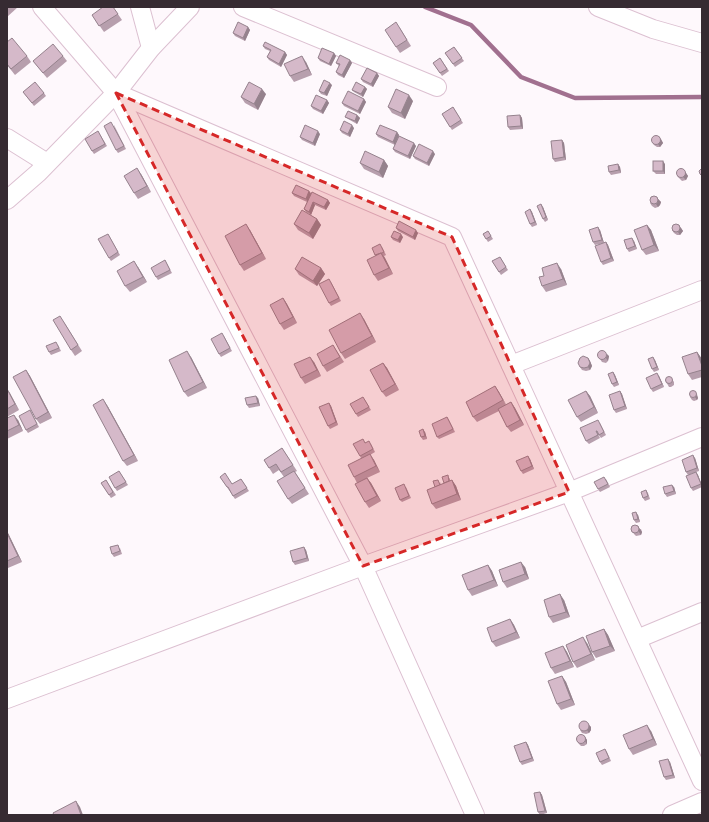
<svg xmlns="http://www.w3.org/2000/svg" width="709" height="822" viewBox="0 0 709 822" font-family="Commissioner,sans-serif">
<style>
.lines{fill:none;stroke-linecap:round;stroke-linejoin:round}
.stream{stroke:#a1708f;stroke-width:4.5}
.minor-casing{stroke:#dcc0d1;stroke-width:20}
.minor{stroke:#fff;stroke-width:18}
.wall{fill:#b79fad}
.shaded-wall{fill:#95828d}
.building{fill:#d5b9c9;stroke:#95828d}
.marked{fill:#d62828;fill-opacity:0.2;stroke:#d62828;stroke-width:3;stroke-dasharray:8 5;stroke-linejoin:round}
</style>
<rect width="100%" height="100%" fill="#fef8fc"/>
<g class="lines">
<path class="stream" d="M425,7L471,25L521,77L575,98L702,97"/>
<defs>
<g id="minor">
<path d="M42,7L116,93L363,566L475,815"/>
<path d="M140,7L151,48"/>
<path d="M243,7L437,87"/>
<path d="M598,7L653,29L702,43"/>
<path d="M116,93L452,237L702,781"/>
<path d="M7,138L47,163"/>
<path d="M7,200L38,173L116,93L151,48L190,7"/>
<path d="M511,365L702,290"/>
<path d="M637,639L702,612"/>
<path d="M7,699L363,566L569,492L702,437"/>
<path d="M672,815L702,802"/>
</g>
</defs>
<use href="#minor" class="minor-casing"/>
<use href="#minor" class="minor"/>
</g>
<g class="wall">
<path d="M7,7H18L7,17Z"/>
<path d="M113,7L122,20L104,32L92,15Z"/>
<path d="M248,27L250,30L245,41L235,36L233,33Z"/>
<path d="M400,28L411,46L400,53L396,47Z"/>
<path d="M7,42L27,56L31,62L15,75L7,65Z"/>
<path d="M263,46L285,52L287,55L281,67L269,60L267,57L270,51L265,49Z"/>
<path d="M454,47L464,61L455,67L445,53Z"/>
<path d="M334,53L336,56L331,66L320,61L318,58Z"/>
<path d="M63,56L67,61L47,78L33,61Z"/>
<path d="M440,58L449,71L442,76L433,63Z"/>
<path d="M350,60L352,63L344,78L338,75L336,72L339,66L336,63Z"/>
<path d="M306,62L312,75L294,82L290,76Z"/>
<path d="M377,73L379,76L373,87L363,82L361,79Z"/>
<path d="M332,85L327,96L321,94L319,91Z"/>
<path d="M365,87L367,89L363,97L354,92L352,90Z"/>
<path d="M23,92L44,93L46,96L34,106Z"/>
<path d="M266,94L258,110L245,103L241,97Z"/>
<path d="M364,99L366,102L360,114L344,106L342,103Z"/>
<path d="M327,100L329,103L323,114L313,109L311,106Z"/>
<path d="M413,101L405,119L392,113L388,107Z"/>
<path d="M453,107L463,123L452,130L442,114Z"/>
<path d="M357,115L360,118L357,124L348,119L345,117Z"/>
<path d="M520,115L522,118L523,129L510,130L508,127Z"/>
<path d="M114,125L126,149L118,153L116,150Z"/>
<path d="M354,128L350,137L342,133L340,130Z"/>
<path d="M98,131L107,146L94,154L92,151Z"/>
<path d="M397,132L399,135V136L416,146L410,159L395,152L393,149L395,145L378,137L376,134Z"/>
<path d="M320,134L315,146L302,140L300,137Z"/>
<path d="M661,139L663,143L660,147H657L654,145L652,142Z"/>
<path d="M562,140L564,143L566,160L555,162L553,159Z"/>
<path d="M435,154L429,166L415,159L413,156Z"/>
<path d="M384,160L388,166L383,178L364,169L360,163Z"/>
<path d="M618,164L620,167L621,173L611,175L609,172Z"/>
<path d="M665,164V174H656L653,171Z"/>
<path d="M684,170L688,176L686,180L682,181L677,176Z"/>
<path d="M141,174L151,192L138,199L134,193Z"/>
<path d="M309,191L311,193L328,200L330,203L326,210L315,205L311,215L306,212L304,209L307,202L294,196L292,193Z"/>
<path d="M658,199L661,202L660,205L658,207L655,208L652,206L650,203Z"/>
<path d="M543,207L548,220L545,222L543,219Z"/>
<path d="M530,209L532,212L537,225L532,227L530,224Z"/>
<path d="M317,219L321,225L313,239L298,230L294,224Z"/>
<path d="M647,225L651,230L659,251L646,255L642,250Z"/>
<path d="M396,228L418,233L415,240L398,231Z"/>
<path d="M681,228L683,231L680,235H677L674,233L672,230Z"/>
<path d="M250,230L266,259L244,271L240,265Z"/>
<path d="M600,230L604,243L595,245L593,242Z"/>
<path d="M488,231L493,239L488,242L483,234Z"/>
<path d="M108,234L120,255L111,261L109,258Z"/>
<path d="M391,237H403L400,243L393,240Z"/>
<path d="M634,241L637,249L629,252L627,249Z"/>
<path d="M606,242L608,245L614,261L603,265L601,262Z"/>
<path d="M382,247L386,255L384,256L393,274L378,281L374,275L375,255Z"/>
<path d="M500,257L508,270L501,275L492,261Z"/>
<path d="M165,260L172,273L158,280L156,277Z"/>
<path d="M138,267L147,282L130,292L125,286Z"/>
<path d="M321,268L325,274L317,286L299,275L295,269Z"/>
<path d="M561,269L567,285L546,292L542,286Z"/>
<path d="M331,282L341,301L331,306L329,303Z"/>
<path d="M283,298L287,304L297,323L284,330L280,324Z"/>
<path d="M364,319L376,342L345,359L341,353Z"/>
<path d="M64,322L82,351L75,356L71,350Z"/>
<path d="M224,336L232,351L221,357L219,354Z"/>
<path d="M58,345L61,351L51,355L49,352Z"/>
<path d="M333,345L344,362L327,372L323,366Z"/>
<path d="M697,352L702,359V377L692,380L688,374Z"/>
<path d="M598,356H609L608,361L606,363L602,362Z"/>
<path d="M191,357L207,388L188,397L184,392Z"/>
<path d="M588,358L590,361L592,366L590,370L586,371L582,370L580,367Z"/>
<path d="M655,360L659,370L654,372L652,369Z"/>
<path d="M314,362L321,376L305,384L301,378Z"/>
<path d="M383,363L387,368L399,390L386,397L382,392Z"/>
<path d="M26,370L30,376L52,418L40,424L36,419Z"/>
<path d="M613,372L615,375L619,385L614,387L612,384Z"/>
<path d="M659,376L664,387L653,392L651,389Z"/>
<path d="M672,379L674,382V385L671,387H669L665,380Z"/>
<path d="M495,386L499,392L506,405L511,402L515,408L524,425L511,432L507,427L499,411L477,422L473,417Z"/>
<path d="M7,389L19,410L7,417Z"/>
<path d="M586,391L590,396L598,413L581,422L577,417Z"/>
<path d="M620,391L622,394L627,409L616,413L614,410Z"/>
<path d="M697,394L698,398L697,400L694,401L692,400L690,397Z"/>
<path d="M258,398L260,406L249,408L247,405Z"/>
<path d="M365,400L371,410L358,417L356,414Z"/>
<path d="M329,403L331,406L338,425L330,429L328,426Z"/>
<path d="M107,405L138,461L127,466L123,461Z"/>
<path d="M30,410L39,427L28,433L26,430Z"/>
<path d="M447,417L449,420L455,432L439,439L437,437Z"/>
<path d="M7,418L18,420L23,431L7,439Z"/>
<path d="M600,423L606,435L601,438L598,434L600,438L589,444L586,441Z"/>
<path d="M425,432L427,439L423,440L421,437Z"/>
<path d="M366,443L371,444L375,452L370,455L374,460L380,472L367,478L371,483L381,501L369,508L365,502L357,483L354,477L361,458L360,456Z"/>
<path d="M282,448L297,471L295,472L309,494L292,504L288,499L284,477L279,470L273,474L264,460Z"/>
<path d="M695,458L699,471L688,475L686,472Z"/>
<path d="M530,459L534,469L523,474L521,471Z"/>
<path d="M119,471L128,485L117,491L115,488Z"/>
<path d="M696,472L698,475L702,485V487L693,491L691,488Z"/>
<path d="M220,477L232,484L241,479L249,491L235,499Z"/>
<path d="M450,478V481L452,480L456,486L461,500L436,509L432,504L440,482L441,485L444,483Z"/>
<path d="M606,479L610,487L600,492L598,489Z"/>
<path d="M106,480L116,495L111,498L101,483Z"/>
<path d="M406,487L411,498L402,502L400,500Z"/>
<path d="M674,487L676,494L667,497L665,494Z"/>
<path d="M646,490L648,493L650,499L645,501L643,498Z"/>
<path d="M638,515L640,522L636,523L634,520Z"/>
<path d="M641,529L642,532L641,535L636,536L634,534L632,531Z"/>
<path d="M7,531L22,562L8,568L7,567Z"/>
<path d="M120,548L122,554L114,557L112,554Z"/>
<path d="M306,550L309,561L295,565L293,562Z"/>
<path d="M488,565L492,571L498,586L472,596L468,590Z"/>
<path d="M525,567L529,579L507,588L503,582Z"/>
<path d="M564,600L570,617L553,623L549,617Z"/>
<path d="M510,619L514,625L520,638L496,647L492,642Z"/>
<path d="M604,629L608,635L615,651L596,658L592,652Z"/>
<path d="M587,643L595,660L577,668L573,662Z"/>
<path d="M563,646L567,652L574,667L555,674L551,668Z"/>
<path d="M562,676L566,682L575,705L561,710L557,704Z"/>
<path d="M588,724L591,727V730L589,733L586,734L582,733L580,730Z"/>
<path d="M651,731L657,745L633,755L629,749Z"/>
<path d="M584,735L587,740V744L584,746H581L579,744L577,741Z"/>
<path d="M526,742L528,745L534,761L522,765L520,762Z"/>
<path d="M605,749L607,752L611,761L602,765L600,762Z"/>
<path d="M670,762L675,778L666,780L664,777Z"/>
<path d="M540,792L542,795L547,813L540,815L538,812Z"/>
</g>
<g class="shaded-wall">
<path d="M248,27L250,30L245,41L243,38Z"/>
<path d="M285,52L287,55L281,67L279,64Z"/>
<path d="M334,53L336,56L331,66L329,64Z"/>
<path d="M302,56L306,62L312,75L308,69Z"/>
<path d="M350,60L352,63L344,78L342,75Z"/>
<path d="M377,73L379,76L373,87L371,84Z"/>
<path d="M330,83L332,85L327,96L324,93Z"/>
<path d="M365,87L367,89L363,97L361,94Z"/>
<path d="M262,89L266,94L258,110L254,104Z"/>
<path d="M409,95L413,101L405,119L401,113Z"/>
<path d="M364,99L366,102L360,114L358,111Z"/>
<path d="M327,100L329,103L323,114L321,111Z"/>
<path d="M357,115L360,118L357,124L355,121Z"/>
<path d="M520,115L522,118L523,129L521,126Z"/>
<path d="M352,125L354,128L350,137L348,134Z"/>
<path d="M318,131L320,134L315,146L313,143Z"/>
<path d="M397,132L399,135L395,145L393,142Z"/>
<path d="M659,136L663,143L660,147L658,144Z"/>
<path d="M562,140L564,143L566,160L564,157Z"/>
<path d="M414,143L416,146L410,159L408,156Z"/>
<path d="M433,151L435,154L429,166L427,163Z"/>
<path d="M384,160L388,166L383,178L379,172Z"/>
<path d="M663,161L665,164V174L663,171Z"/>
<path d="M618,164L620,167L621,173L619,170Z"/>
<path d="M137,168L141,174L151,192L147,186Z"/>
<path d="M684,170L688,176L686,180L683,177Z"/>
<path d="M309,191L311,194L308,202L306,199Z"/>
<path d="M658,199L661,202L660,205L658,207L656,204Z"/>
<path d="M328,200L330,203L326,210L324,207Z"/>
<path d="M313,202L315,205L311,215L309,212Z"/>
<path d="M541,204L543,207L548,220L546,217Z"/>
<path d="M530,209L532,212L537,225L535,222Z"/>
<path d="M317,219L321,225L313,239L309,233Z"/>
<path d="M246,224L250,230L266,259L262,253Z"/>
<path d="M647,225L651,230L659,251L654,245Z"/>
<path d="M679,225L683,231L680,235L678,232Z"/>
<path d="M598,227L600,230L604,243L602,240Z"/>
<path d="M416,230L418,233L415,240L413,237Z"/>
<path d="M401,234L403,237L400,243L398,240Z"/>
<path d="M632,238L634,241L637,249L635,246Z"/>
<path d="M606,242L608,245L614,261L611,258Z"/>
<path d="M381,253L385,258L393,274L389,268Z"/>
<path d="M134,261L138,267L147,282L143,277Z"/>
<path d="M557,263L561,269L567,285L563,279Z"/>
<path d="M321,268L325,274L317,286L313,281Z"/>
<path d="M283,298L287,304L297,323L293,317Z"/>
<path d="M360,313L364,319L376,342L372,336Z"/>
<path d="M187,351L191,357L207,388L203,382Z"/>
<path d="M697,352L702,359V366Z"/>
<path d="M607,354L609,356L608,361L606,358Z"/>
<path d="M310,357L314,362L321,376L317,370Z"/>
<path d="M653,357L655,360L659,370L657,367Z"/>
<path d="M588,358L590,361L592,366L590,370L588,367Z"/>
<path d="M383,363L387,368L399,390L395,384Z"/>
<path d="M26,370L30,376L52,418L48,412Z"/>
<path d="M613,372L615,375L619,385L617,382Z"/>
<path d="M657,373L659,376L664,387L662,384Z"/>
<path d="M495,386L499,392L507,406L503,400Z"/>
<path d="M7,389L10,393L19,410L15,404Z"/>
<path d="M586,391L590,396L598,413L594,407Z"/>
<path d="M620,391L622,394L627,409L625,406Z"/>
<path d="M695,391L698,398L697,400L695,397Z"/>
<path d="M256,396L258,398L260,406L258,403Z"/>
<path d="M103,399L107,405L138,461L134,455Z"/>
<path d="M511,402L515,408L524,425L520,420Z"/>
<path d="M329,403L331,406L338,425L336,422Z"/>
<path d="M14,415L18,420L23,431L19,425Z"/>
<path d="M423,429L425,432L427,439L425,436Z"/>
<path d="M370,454L374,460L380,472L376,466Z"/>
<path d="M693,455L695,458L699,471L697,468Z"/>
<path d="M528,456L530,459L534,469L532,466Z"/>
<path d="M696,472L698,475L702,486L701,484Z"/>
<path d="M367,478L371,483L381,501L377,496Z"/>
<path d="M452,480L456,486L461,500L457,494Z"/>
<path d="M672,485L674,487L676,494L674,491Z"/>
<path d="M636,512L638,515L640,522L638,519Z"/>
<path d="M638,526L642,532L641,535L639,532Z"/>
<path d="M7,531L22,562L18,556L7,533Z"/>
<path d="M304,547L306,550L309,561L307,558Z"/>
<path d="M521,562L525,567L529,579L525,574Z"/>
<path d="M488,565L492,571L498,586L494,580Z"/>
<path d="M560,594L564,600L570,617L566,612Z"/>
<path d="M510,619L514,625L520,638L516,632Z"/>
<path d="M604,629L608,635L615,651L610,646Z"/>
<path d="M583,637L587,643L595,660L591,654Z"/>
<path d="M563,646L567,652L574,667L570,661Z"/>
<path d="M562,676L566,682L575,705L571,699Z"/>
<path d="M588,724L591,727V730L589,733L587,730Z"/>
<path d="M647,725L651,731L657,745L653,739Z"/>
<path d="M585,737L587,740V744L585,741Z"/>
<path d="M526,742L528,745L534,761L532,758Z"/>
<path d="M668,759L670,762L675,778L673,775Z"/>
<path d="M540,792L542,795L547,813L545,811Z"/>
<path d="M76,801L80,807L83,815H81Z"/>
</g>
<g class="building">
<path d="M103,7H113L118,14L99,26L92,15Z"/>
<path d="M238,22L248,27L243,38L233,33Z"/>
<path d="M396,22L407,40L396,47L385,30Z"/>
<path d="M12,38L27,56L11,69L7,64V42Z"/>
<path d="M265,42L285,52L279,64L267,57L271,50L263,46Z"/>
<path d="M53,44L63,56L43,73L33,61Z"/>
<path d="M454,47L462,58L453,64L445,53Z"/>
<path d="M322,48L334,53L329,64L318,58Z"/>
<path d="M340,55L350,60L342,75L336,72L340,64L336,63Z"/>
<path d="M302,56L308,69L290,76L284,64Z"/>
<path d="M440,58L447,69L440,73L433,63Z"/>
<path d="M367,68L377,73L371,84L361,79Z"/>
<path d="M324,80L330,83L324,93L319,91Z"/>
<path d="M35,82L44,93L32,103L23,92Z"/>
<path d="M249,82L262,89L254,104L241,97Z"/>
<path d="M356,82L365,87L361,94L352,90Z"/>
<path d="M396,89L409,95L401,113L388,107Z"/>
<path d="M348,91L364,99L358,111L342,103Z"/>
<path d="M316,95L327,100L321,111L311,106Z"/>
<path d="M453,107L461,120L450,127L442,114Z"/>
<path d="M348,111L357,115L355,121L345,117Z"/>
<path d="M520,115L521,126L508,127L507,116Z"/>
<path d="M344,121L352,125L348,134L340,130Z"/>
<path d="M111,122L124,146L116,150L104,126Z"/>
<path d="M305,125L318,131L313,143L300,137Z"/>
<path d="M380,125L397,132L393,142L376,134Z"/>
<path d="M98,131L105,144L92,151L85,139Z"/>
<circle cx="656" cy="140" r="4.5"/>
<path d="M399,136L414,143L408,156L393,149Z"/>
<path d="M562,140L564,157L553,159L551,141Z"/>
<path d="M419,144L433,151L427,163L413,156Z"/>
<path d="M365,151L384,160L379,172L360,163Z"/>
<rect x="653" y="161" width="10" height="10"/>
<path d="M618,164L619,170L609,172L608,166Z"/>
<path d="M137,168L147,186L134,193L124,176Z"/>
<path d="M702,168V176L700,174L699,171Z"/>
<circle cx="681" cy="173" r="4.5"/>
<path d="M296,185L309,191L306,199L292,193Z"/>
<path d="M312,192L328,200L324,207L313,202L309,212L304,209Z"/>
<circle cx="654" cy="200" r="4"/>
<path d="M541,204L546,217L543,219L537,206Z"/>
<path d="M530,209L535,222L530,224L525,212Z"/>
<path d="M302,210L317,219L309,233L294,224Z"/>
<path d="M399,221L416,230L413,237L396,228Z"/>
<circle cx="676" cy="228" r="4"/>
<path d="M246,224L262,253L240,265L225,236Z"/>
<path d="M647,225L654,245L642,250L634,230Z"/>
<path d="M598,227L602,240L593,242L589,230Z"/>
<path d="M394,231L401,234L398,240L391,237Z"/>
<path d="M488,231L491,236L486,239L483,234Z"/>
<path d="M108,234L118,252L109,258L98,239Z"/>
<path d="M632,238L635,246L627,249L624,240Z"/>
<path d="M606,242L611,258L601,262L595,246Z"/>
<path d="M380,244L384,252L382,253H381L375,255L372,248Z"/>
<path d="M381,253L389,268L374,275L367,260Z"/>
<path d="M302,257L321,268L313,281L295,269Z"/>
<path d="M500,257L506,267L499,272L492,261Z"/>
<path d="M165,260L170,270L156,277L151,268Z"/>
<path d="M134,261L143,277L125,286L117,271Z"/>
<path d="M557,263L563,279L542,286L539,277L544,276L542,268Z"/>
<path d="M329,279L339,298L329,303L319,284Z"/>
<path d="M283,298L293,317L280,324L270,305Z"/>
<path d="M360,313L372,336L341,353L329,330Z"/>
<path d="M60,316L78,345L71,350L53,320Z"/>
<path d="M222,333L230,348L219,354L211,339Z"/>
<path d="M56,342L59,348L49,352L46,346Z"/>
<path d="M333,345L340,357L323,366L317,354Z"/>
<circle cx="602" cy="355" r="4.5"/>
<path d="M187,351L203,382L184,392L169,360Z"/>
<path d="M697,352L702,366V370L688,374L682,357Z"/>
<path d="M583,356L588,358L590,363L588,367L584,368L580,367L578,363L580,358Z"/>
<path d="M310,357L317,370L301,378L294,364Z"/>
<path d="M653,357L657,367L652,369L648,359Z"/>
<path d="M383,363L395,384L382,392L370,370Z"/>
<path d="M26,370L48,412L36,419L13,377Z"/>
<path d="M613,372L617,382L612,384L608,374Z"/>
<path d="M657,373L662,384L651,389L646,378Z"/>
<circle cx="669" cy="380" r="3.5"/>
<path d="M495,386L503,400L473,417L466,402Z"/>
<path d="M7,389L15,404L7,409Z"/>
<circle cx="693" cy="394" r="3.5"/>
<path d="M586,391L594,407L577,417L568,400Z"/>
<path d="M620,391L625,406L614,410L609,395Z"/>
<path d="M256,396L258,403L247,405L245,398Z"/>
<path d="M363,397L369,407L356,414L350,404Z"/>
<path d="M103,399L134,455L123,461L93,405Z"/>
<path d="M511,402L520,420L507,427L498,409Z"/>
<path d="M329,403L336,422L328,426L319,407Z"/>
<path d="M30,410L37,424L26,430L19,416Z"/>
<path d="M14,415L19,425L7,431V418Z"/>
<path d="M447,417L453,429L437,437L432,424Z"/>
<path d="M598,420L604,432L599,435L597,431H596L598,435L586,441L580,428Z"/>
<path d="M423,429L425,436L421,437L419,431Z"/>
<path d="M363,439L365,443L369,441L373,449L360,456L353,444Z"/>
<path d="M282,448L293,465L281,472L276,464L269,468L264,460Z"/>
<path d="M370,454L376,466L354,477L348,465Z"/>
<path d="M693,455L697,468L686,472L682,460Z"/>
<path d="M528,456L532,466L521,471L516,461Z"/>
<path d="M119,471L126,482L115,488L109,477Z"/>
<path d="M294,471L305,488L288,499L277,481Z"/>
<path d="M696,472L701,484L691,488L686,476Z"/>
<path d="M225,473L232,484L241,479L247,488L233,496L228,487H227L220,477Z"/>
<path d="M448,475L449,481L444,483L442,477Z"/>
<path d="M604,477L608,484L598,489L594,482Z"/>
<path d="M367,478L377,496L365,502L355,484Z"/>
<path d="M106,480L113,492L109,495L101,483Z"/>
<path d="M438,480L440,485L435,487L433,481Z"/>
<path d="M452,480L457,494L432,504L427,490Z"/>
<path d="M404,484L409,496L400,500L395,488Z"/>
<path d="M672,485L674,491L665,494L663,487Z"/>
<path d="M646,490L648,496L643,498L641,492Z"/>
<path d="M636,512L638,519L634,520L632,513Z"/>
<circle cx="635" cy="529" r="4"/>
<path d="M7,533L18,556L7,561Z"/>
<path d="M118,545L120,551L112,554L110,547Z"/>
<path d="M304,547L307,558L293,562L290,551Z"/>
<path d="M521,562L525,574L503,582L499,570Z"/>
<path d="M488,565L494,580L468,590L462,575Z"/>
<path d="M560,594L566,612L549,617L544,600Z"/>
<path d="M510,619L516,632L492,642L487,628Z"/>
<path d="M604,629L610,646L592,652L586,636Z"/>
<path d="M583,637L591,654L573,662L566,645Z"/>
<path d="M563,646L570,661L551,668L545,653Z"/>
<path d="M562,676L571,699L557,704L548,681Z"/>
<circle cx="584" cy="726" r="5"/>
<path d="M647,725L653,739L629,749L623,735Z"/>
<circle cx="581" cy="739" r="4.5"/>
<path d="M526,742L532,758L520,762L514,746Z"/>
<path d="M605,749L609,758L600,762L596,753Z"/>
<path d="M668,759L673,775L664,777L659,761Z"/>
<path d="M540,792L545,811L538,812L534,793Z"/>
<path d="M76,801L81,815H54L53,813Z"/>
</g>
<path class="marked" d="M116,93L452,237L569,492L363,566Z"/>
<rect width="709" height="822" fill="none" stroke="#362b32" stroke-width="16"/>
</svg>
